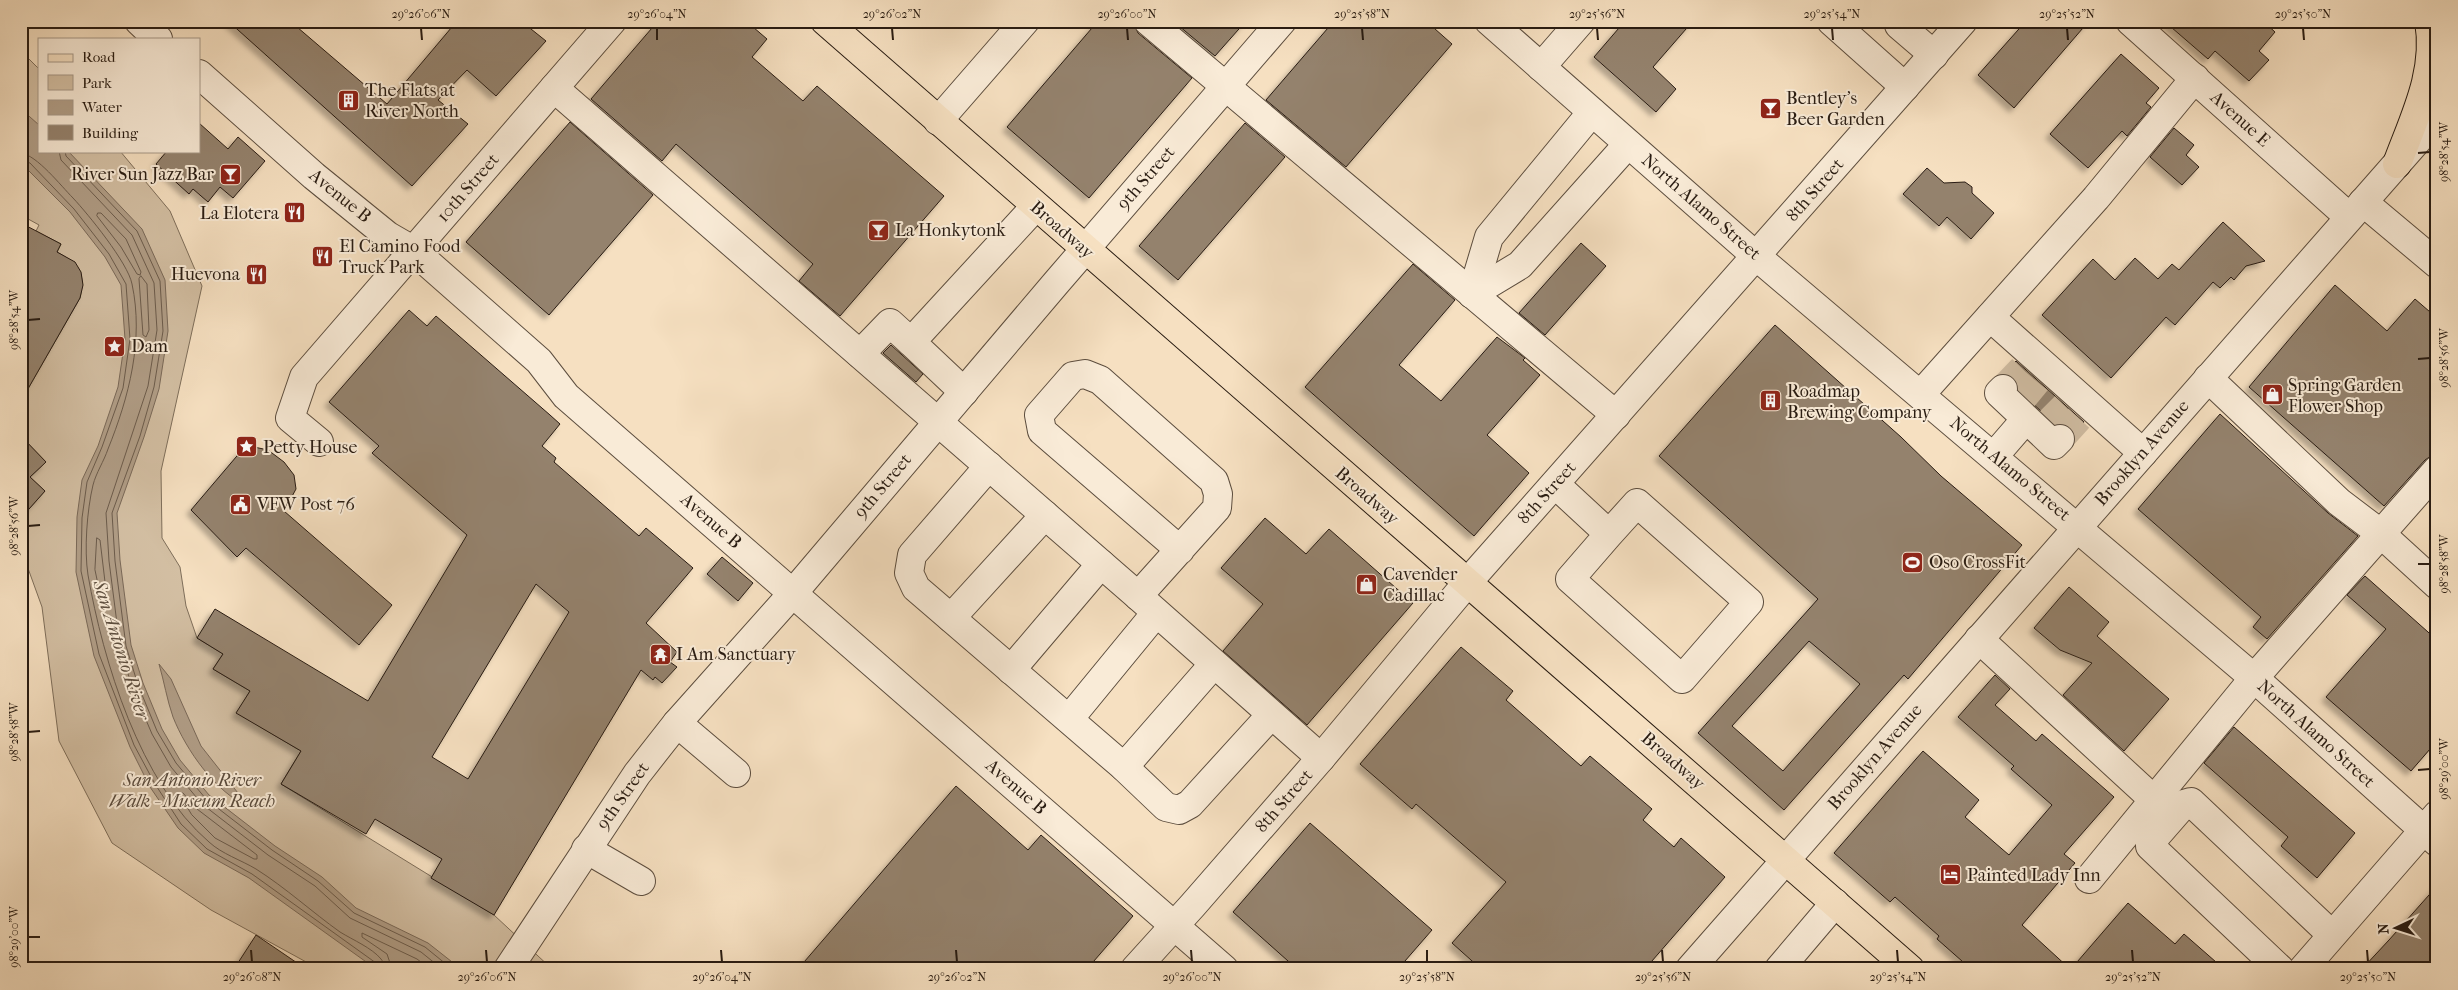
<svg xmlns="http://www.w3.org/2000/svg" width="2458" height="990" viewBox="0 0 2458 990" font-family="'IM FELL French Canon',serif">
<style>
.green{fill:#d3bfa3;stroke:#7e6e5a}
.water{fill:#b09d86;stroke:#7a6958}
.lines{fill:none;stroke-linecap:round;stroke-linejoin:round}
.shore{stroke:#6c5c4c;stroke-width:1}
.building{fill:#94826d;stroke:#291c12;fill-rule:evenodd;filter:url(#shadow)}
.minor-tunnel{stroke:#cdb99e;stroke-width:28;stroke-dasharray:28 14;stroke-linecap:butt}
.minor-casing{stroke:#5c4d3e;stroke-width:30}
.major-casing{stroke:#291c12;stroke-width:30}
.highway-casing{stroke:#291c12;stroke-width:30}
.minor{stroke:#f9ebd7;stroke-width:28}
.major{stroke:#f6e0c1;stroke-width:28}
.highway{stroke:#f6e0c1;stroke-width:28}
.ticks{fill:none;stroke:#291c12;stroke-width:2}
.labels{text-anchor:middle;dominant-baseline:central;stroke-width:4;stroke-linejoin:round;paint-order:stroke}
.poi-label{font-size:18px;fill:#291c12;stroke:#f9ebd7;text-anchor:start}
.street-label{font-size:18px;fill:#291c12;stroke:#f9ebd7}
.park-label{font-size:18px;font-style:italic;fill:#5c4d3e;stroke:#f9ebd7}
.water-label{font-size:19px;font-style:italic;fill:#5f5040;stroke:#f9ebd7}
.neatline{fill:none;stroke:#291c12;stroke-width:2}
.ticks-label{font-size:12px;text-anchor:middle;fill:#291c12}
</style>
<defs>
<filter id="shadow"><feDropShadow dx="-4.5" dy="4.5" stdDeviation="2.5" flood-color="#0004"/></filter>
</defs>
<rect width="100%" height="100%" fill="#f6e0c1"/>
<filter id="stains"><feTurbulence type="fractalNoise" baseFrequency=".004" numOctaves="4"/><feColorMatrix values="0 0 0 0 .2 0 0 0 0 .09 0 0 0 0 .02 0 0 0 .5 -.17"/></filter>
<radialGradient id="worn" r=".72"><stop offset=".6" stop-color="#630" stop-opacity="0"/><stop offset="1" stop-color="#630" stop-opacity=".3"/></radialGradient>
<path class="green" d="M21,51L39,69V151H120L170,211L202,286L161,471L162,538L180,567L186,606L197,638L223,654L213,669L250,691L237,713L301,751L281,784L494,915L552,969H319L211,910L112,843L59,741L42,607L21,549V518L45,491L30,477L46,462L21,436V401L80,298C86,272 79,264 57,252L61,244L36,231L39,225L21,215Z"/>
<g class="water">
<path d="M21,109L39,125V151H68L142,229L165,280L168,331L159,389L144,437L117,513L120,560L131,645L143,683L162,729L180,760L209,795L275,846L322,877L356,908L428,943L461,969H376L249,878L204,853L178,828L150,787L130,747L94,656L76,572L77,517L82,480L98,446L118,387L125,339L121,285L105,257L70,212L21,163Z"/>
<path d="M159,664L171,679L201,746L249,807C216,793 186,750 173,717C167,700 164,681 159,664Z"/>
</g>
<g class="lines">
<g class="shore">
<path d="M59,151L61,160L132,235L154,283L157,330L148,386L106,513L109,561L120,647L132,687L152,734L171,767L202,804L268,855L315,886L350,918L421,952L442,969"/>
<path d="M65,151L66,156L137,231L160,281L163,331L154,387L140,436L112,513L115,561L126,646L138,685L157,731L176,763L206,799L272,850L318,881L354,913L425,947L452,969"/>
<path d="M21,153C37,155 61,186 73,198C88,214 128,263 132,284C144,340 129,397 108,449C104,461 96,473 93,485C87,510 84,550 88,575C103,661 140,783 209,842C222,854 241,860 256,869C286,888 312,912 340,932C353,940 372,948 381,959C384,963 384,964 384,969"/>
<path d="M21,160L30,163L74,209L109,254L126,284L130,339L123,388L102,447L87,482L82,518L81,571L99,654L134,745L155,784L181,824L207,849L252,874L376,963L378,969"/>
<path d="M98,213H101L126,239L141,272L140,275L137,274L121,247L97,216Z"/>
<path d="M141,276L147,284L149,330L146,337L143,335L139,279Z"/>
<path d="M97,538L100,540L108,607L105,609L103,608L95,570Z"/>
<path d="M179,793H183L197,809L257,855V859H254L215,838L192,815Z"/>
<path d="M392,969L387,954L362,937V933L417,959L430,969"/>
</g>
</g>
<g class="building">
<path d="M228,21H290L387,104L457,21H521L546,41L496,96L467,70L438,100L468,124L412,186Z"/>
<path d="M658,21H746L767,39L752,57L803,101L817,86L944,196L840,316L799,281L813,264L676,144L662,161L591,99Z"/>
<path d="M1098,21H1133L1138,33L1192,78L1089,198L1007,127Z"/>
<path d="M1173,21H1246L1215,56Z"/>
<path d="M1334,21H1426L1452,44L1346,167L1266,100Z"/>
<path d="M1625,21H1693L1653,67L1676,89L1656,112L1594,57Z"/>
<path d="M2026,21H2089L2014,108L1978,75Z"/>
<path d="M2164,21H2263L2275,32L2259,51L2269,60L2249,81L2215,51L2208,59Z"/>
<path d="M2121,54L2159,88L2146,103L2151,107L2127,136L2122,131L2088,168L2050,134Z"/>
<path d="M570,122L653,195L549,315L466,242Z"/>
<path d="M199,123L228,149L238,137L265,161L233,198L220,187L208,202L193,189L189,194L156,164L167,151H199Z"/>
<path d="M1245,123L1285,157L1178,280L1139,246Z"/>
<path d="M2174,128L2194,145L2186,155L2199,167L2182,185L2150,157Z"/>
<path d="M1927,168L1944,183L1965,182L1972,187V193L1994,213L1971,239L1947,217L1939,226L1903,194Z"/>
<path d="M2223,222L2265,261L2246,266L2234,280L2231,277L2220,288L2213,282L2175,325L2166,317L2111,378L2042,315L2093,259L2115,280L2135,258L2158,279L2172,264L2179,270Z"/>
<path d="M21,223L61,244L57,252L75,262L81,272L83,285L80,298L21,401Z"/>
<path d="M1581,243L1606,266L1545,335L1519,313Z"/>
<path d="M1413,264L1455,300L1399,365L1441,401L1497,337L1525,358L1523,360L1540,375L1487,435L1529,473L1474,536L1305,387Z"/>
<path d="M2335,285L2387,331L2415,299L2437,318V452L2425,460L2384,506L2249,387Z"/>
<path d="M409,310L427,326L436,316L550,415L560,424L542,446L556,458L554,462L639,536L646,528L693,568L646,623L677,652L670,662L677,667L662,683L655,677L653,680L641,670L494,915L431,878L442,859L375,819L366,834L281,784L301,751L236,713L250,691L213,669L223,654L197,638L215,609L368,701L467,535L372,453L379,446L329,402ZM536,584L569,612L468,779L432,757Z"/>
<path d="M1775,325L1901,437L1941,476L2022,545L1908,679L1904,675L1784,810L1698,733L1818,599L1659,456ZM1809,641L1860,684L1783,771L1732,726Z"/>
<path d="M891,345L923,374L916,382L883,353Z"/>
<path d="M2016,361L2084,422L2074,433L2064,424H2055L2018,390L2014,378L2004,374Z"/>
<path d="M2220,414L2328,513L2358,536L2267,639L2253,627L2261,617L2138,509Z"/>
<path d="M21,436L46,462L30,477L45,491L21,518Z"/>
<path d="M254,447L268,450L284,462L294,475L296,489L284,511L392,605L359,645L246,548L237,557L191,510L242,450Z"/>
<path d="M1265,518L1306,554L1329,529L1413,603L1307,725L1223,651L1263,604L1221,568Z"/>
<path d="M722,557L753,583L738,601L707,574Z"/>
<path d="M2365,576L2437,640V741L2411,771L2326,697L2386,629L2347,595Z"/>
<path d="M2069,587L2109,622L2097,636L2169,699L2124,751L2063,695L2092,663L2060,650L2034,628Z"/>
<path d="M1461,647L1513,691L1506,700L1581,766L1590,756L1652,809L1643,820L1674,847L1681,838L1725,877L1645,969H1481L1452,943L1506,882L1416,804L1412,809L1360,764Z"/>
<path d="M1995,675L2010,689L1995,705L2036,741L2042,734L2114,797L2064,854L2075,863L2022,925L2070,969H1971L1937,939L1939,936L1895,897L1890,902L1834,853L1923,751L1979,800L1965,817L2009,855L2052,805L2011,769L2014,766L1958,717Z"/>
<path d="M2234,727L2355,833L2317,878L2281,846L2288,837L2204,763Z"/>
<path d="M956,786L1028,850L1041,835L1133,916L1087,969H798Z"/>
<path d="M1310,823L1432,930L1398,969H1297L1233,912Z"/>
<path d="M2437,886V969H2362L2389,940Z"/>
<path d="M2128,903L2175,944L2184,934L2224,969H2071Z"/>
<path d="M256,935L306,969H234Z"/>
</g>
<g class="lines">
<g class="minor-tunnel">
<path d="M2003,389L2024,367"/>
<path d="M2019,403L2038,380"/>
<path d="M2045,426L2066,405"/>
<path d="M2060,439L2080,417"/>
</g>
<defs>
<g id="minor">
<path d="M139,21L158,39"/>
<path d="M1148,21L1616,415"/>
<path d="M1489,21L1756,256L2254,678L2437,842"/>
<path d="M1831,21L1905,87"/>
<path d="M2130,21L2349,217"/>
<path d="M1899,25L1934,55"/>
<path d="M1541,67L1581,21"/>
<path d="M199,74L314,176L388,236L414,251L539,361L566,396L1224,969"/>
<path d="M554,88L1138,596L1321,758"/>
<path d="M938,121L1025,21"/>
<path d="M2363,202L2437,264"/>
<path d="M1472,294L1489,237L1592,112"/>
<path d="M1472,294L1520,265L1628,144"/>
<path d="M1990,317L2143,453"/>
<path d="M860,354L890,323L911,342"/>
<path d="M2208,378L2339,502L2380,533L2437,585"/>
<path d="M2003,389L1999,393L2054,445L2060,439"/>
<path d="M964,392L911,342L1035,207"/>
<path d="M1921,394L2096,198L2195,78"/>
<path d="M319,442L290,418L304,377L612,21"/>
<path d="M1994,456L2026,419"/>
<path d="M989,466L912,555L909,573L916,588L1124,767L1166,807L1179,810L1190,804L1271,715"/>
<path d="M1555,484L1609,534L1570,579L1682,679L1749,602L1637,503L1609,534"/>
<path d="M1138,596L1217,508L1218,494L1214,481L1100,380L1085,374L1073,376L1039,415L1042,431L1180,550"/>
<path d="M951,618L1045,515"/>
<path d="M1979,639L2154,800"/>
<path d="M1011,670L1101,564"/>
<path d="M1069,719L1156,613"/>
<path d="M677,723L736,773"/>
<path d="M1124,767L1213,665"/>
<path d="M586,849L641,881"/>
<path d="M2089,879L2254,678L2437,470"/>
<path d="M508,969L637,774L677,723L793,593L1056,283L1282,21"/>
<path d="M1135,969L1193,905L1321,758L1467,583L1963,21"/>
<path d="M1690,969L2437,118"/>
<path d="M1779,969L1835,903"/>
<path d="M2280,969L2150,846V843L2184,804L2191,802L2332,935"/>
<path d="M2303,969L2437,815"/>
</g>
<path id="major" d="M825,21L1910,969"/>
<path id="highway" d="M2397,164C2414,118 2438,72 2429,21"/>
</defs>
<use href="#minor" class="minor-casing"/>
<use href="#major" class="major-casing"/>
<use href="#highway" class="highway-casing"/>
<use href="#minor" class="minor"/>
<use href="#major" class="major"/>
<use href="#highway" class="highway"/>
</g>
<path class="ticks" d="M421,28L422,40M657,28V40M892,28L893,40M1127,28L1128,40M1362,28L1363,40M1597,28L1598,40M1832,28L1833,40M2067,28L2068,40M2303,28L2304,40M2418,153L2430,152M28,320L40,319M2418,359L2430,358M28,526L40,525M2418,564H2430M28,732L40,731M2418,770L2430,769M28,937H40M251,950L252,962M486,950L487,962M721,950L722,962M956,950L957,962M1191,950L1192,962M1427,950V962M1662,950L1663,962M1897,950L1898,962M2132,950L2133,962M2367,950L2368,962"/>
<defs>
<symbol id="building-square" viewBox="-11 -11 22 22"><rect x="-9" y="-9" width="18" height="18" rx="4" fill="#8f2418" stroke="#f9ebd7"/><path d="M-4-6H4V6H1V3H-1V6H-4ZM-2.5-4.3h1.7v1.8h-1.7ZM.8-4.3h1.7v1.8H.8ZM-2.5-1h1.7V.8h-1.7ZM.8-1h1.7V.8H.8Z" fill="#fff"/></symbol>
<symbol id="bar-square" viewBox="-11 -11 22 22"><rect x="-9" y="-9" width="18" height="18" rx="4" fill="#8f2418" stroke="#f9ebd7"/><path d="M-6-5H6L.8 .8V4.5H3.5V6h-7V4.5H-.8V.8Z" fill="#fff"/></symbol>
<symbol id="restaurant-square" viewBox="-11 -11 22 22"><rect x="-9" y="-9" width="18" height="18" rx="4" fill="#8f2418" stroke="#f9ebd7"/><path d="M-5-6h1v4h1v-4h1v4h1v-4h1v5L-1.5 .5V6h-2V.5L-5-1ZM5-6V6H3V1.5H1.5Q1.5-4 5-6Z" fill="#fff"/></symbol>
<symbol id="sight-square" viewBox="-11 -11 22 22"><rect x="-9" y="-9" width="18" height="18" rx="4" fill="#8f2418" stroke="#f9ebd7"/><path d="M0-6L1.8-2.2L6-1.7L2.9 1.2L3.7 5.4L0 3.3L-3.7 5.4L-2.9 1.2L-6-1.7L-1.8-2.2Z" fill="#fff"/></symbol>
<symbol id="shop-square" viewBox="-11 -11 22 22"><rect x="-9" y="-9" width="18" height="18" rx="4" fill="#8f2418" stroke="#f9ebd7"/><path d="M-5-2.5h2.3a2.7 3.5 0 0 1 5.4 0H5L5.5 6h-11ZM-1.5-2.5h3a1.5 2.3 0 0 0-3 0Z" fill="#fff"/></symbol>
<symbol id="civic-square" viewBox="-11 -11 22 22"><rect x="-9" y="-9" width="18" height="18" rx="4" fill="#8f2418" stroke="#f9ebd7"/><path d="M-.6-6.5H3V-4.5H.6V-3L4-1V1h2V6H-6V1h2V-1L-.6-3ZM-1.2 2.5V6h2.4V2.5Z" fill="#fff"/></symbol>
<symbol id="stadium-square" viewBox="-11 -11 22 22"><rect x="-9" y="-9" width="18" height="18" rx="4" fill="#8f2418" stroke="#f9ebd7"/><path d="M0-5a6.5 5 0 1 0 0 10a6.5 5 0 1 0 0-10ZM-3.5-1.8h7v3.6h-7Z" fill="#fff"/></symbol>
<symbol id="temple-square" viewBox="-11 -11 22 22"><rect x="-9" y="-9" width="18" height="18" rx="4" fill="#8f2418" stroke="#f9ebd7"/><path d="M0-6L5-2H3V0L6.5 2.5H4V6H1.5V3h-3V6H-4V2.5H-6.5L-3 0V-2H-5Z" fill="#fff"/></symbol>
<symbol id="hotel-square" viewBox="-11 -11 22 22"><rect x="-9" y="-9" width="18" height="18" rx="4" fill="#8f2418" stroke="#f9ebd7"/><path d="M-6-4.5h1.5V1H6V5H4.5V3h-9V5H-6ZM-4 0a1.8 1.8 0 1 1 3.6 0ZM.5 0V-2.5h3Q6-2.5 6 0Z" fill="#fff"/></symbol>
</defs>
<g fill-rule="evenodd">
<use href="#building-square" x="336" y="88" width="25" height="25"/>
<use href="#bar-square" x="1758" y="96" width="25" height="25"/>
<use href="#bar-square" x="218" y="162" width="25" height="25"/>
<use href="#restaurant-square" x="282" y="200" width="25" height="25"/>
<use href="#bar-square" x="866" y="218" width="25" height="25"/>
<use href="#restaurant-square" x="310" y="244" width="25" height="25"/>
<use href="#restaurant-square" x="244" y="262" width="25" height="25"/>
<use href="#sight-square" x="102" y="334" width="25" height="25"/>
<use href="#shop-square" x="2260" y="382" width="25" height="25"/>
<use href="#building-square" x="1758" y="388" width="25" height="25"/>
<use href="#sight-square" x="234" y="434" width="25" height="25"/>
<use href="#civic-square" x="228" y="492" width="25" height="25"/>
<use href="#stadium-square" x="1900" y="550" width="25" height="25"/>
<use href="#shop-square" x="1354" y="572" width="25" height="25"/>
<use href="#temple-square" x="648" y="642" width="25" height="25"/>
<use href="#hotel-square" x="1938" y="862" width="25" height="25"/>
</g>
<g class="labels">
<g class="poi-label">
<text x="365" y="90">The Flats at<tspan x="365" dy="21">River North</tspan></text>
<text x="1786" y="98">Bentley's<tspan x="1786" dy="21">Beer Garden</tspan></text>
<text x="214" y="174" text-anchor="end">River Sun Jazz Bar</text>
<text x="279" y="213" text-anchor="end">La Elotera</text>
<text x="895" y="230">La Honkytonk</text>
<text x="339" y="246">El Camino Food<tspan x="339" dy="21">Truck Park</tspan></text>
<text x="240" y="274" text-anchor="end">Huevona</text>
<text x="131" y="346">Dam</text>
<text x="2288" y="385">Spring Garden<tspan x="2288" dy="21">Flower Shop</tspan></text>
<text x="1787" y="391">Roadmap<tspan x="1787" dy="21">Brewing Company</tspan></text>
<text x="263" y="447">Petty House</text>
<text x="257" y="504">VFW Post 76</text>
<text x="1929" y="562">Oso CrossFit</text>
<text x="1383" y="574">Cavender<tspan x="1383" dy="21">Cadillac</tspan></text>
<text x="676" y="654">I Am Sanctuary</text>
<text x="1967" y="875">Painted Lady Inn</text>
</g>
<g class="street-label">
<text transform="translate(2240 119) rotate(42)">Avenue E</text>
<text transform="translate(1146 178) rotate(-49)">9th Street</text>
<text transform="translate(468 188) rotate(-49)">10th Street</text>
<text transform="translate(1815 190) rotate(-49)">8th Street</text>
<text transform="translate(340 196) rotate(39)">Avenue B</text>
<text transform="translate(1701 207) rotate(41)">North Alamo Street</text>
<text transform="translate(1062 230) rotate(41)">Broadway</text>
<text transform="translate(2142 453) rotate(-49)">Brooklyn Avenue</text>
<text transform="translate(2010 469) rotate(40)">North Alamo Street</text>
<text transform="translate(883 486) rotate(-50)">9th Street</text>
<text transform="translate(1547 493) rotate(-48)">8th Street</text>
<text transform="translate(1367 496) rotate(41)">Broadway</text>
<text transform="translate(711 521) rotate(41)">Avenue B</text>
<text transform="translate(2316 734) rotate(42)">North Alamo Street</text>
<text transform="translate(1875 757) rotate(-49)">Brooklyn Avenue</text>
<text transform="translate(1673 761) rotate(41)">Broadway</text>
<text transform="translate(1016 787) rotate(41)">Avenue B</text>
<text transform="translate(623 796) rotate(-55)">9th Street</text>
<text transform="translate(1284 801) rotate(-49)">8th Street</text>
</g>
<g class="park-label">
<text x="192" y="780">San Antonio River<tspan x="192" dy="21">Walk - Museum Reach</tspan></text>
</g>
<g class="water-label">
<text transform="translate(121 650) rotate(72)">San Antonio River</text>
</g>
</g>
<rect width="2458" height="990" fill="none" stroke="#f6e0c1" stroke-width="55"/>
<rect x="38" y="38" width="162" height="115" fill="#f9ebd7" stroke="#a69888"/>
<rect x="48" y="54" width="25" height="8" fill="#f6e0c1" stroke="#a69888"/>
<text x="82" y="62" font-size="15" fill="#291c12">Road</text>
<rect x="48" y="75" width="25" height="15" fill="#d3bfa3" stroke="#a69888"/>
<text x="82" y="88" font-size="15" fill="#291c12">Park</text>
<rect x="48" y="100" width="25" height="15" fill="#b09d86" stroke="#a69888"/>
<text x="82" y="112" font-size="15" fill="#291c12">Water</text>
<rect x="48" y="125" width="25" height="15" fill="#94826d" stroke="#a69888"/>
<text x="82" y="138" font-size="15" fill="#291c12">Building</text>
<g transform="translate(2396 928) rotate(266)" stroke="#f9ebd7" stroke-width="4" paint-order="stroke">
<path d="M0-4L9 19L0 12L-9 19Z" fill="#291c12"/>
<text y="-8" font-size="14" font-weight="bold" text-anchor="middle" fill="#291c12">N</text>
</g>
<rect x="28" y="28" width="2402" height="934" class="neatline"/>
<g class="ticks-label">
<text x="421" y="18">29°26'06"N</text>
<text x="657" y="18">29°26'04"N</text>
<text x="892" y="18">29°26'02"N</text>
<text x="1127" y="18">29°26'00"N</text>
<text x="1362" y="18">29°25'58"N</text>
<text x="1597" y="18">29°25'56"N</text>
<text x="1832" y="18">29°25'54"N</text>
<text x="2067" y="18">29°25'52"N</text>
<text x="2303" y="18">29°25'50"N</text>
<text transform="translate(2444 152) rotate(-90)" y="4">98°28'54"W</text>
<text transform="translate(14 320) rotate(-90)" y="4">98°28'54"W</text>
<text transform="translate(2444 358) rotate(-90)" y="4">98°28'56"W</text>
<text transform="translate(14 526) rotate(-90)" y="4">98°28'56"W</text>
<text transform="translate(2444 564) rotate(-90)" y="4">98°28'58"W</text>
<text transform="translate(14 732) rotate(-90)" y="4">98°28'58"W</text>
<text transform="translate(2444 769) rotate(-90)" y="4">98°29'00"W</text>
<text transform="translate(14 937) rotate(-90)" y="4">98°29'00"W</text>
<text x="252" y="981">29°26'08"N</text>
<text x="487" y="981">29°26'06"N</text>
<text x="722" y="981">29°26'04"N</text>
<text x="957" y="981">29°26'02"N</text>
<text x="1192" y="981">29°26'00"N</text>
<text x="1427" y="981">29°25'58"N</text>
<text x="1663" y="981">29°25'56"N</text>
<text x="1898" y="981">29°25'54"N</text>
<text x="2133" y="981">29°25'52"N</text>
<text x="2368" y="981">29°25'50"N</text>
</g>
<rect width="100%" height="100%" filter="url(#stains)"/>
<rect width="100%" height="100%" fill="url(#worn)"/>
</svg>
